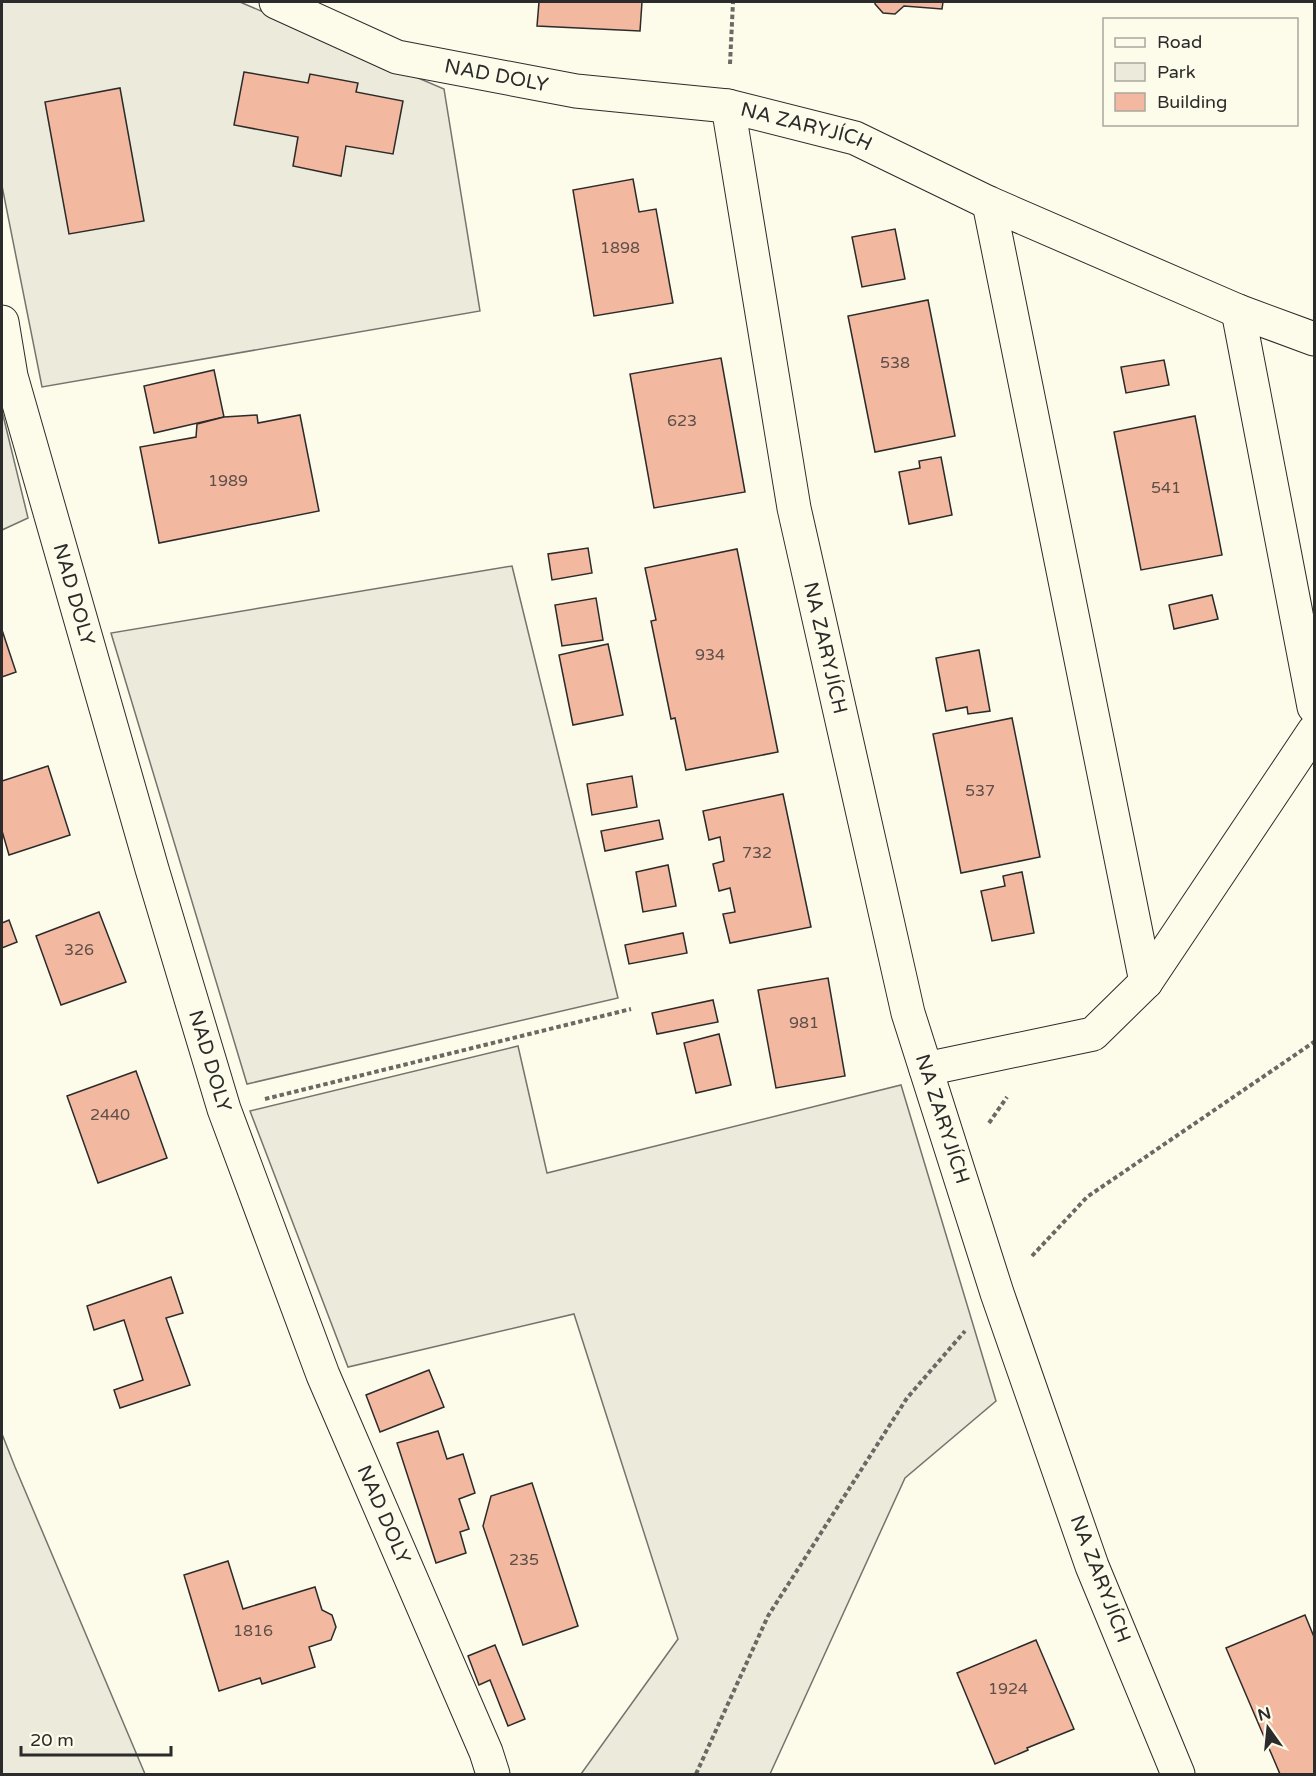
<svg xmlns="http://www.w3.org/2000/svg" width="1316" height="1776" viewBox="0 0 1316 1776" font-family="'Varela Round',sans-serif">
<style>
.green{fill:#ecebdb;stroke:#74746e;stroke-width:1.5}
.building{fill:#f2b8a0;stroke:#2b2b2b;stroke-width:1.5}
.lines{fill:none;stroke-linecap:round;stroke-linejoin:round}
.street-casing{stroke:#2b2b2b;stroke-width:35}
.path{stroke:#6a6964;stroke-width:4;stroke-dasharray:4.5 3;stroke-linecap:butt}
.street{stroke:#fdfbea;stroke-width:33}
.labels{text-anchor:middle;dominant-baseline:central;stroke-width:4.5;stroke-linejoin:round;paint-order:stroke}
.number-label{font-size:16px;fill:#5d4e48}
.street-label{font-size:20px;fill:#2b2b2b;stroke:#fdfbea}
</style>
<rect width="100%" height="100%" fill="#fdfbea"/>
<g class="green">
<path d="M2,2H240L444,89L480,311L42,387L2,186Z"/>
<path d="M2,411L28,518L2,530Z"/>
<path d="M512,566L618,998L247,1084L111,633Z"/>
<path d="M518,1046L547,1173L901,1085L996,1401L905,1478L770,1774H581L678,1639L574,1314L348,1367L250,1111Z"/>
<path d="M2,1434L15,1467L145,1774H2Z"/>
</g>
<g class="building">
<path d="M539,2H642L640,31L537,26Z"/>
<path d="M875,2H943L942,9L904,6L895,14L883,13L875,4Z"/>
<path d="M244,72L308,83L310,74L358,83L356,92L403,101L393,154L346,146L341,176L293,166L298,137L234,125Z"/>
<path d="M120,88L144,221L69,234L45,102Z"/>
<path d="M633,179L639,212L656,209L673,303L594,316L573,190Z"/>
<path d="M895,229L905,279L862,287L852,237Z"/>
<path d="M928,300L955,436L875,452L848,316Z"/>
<path d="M721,358L745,492L654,508L630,374Z"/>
<path d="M1164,360L1169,385L1126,393L1121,367Z"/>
<path d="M214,370L224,417L154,433L144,386Z"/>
<path d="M257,415L258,423L300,415L319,511L159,543L140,447L196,437L197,424L224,417Z"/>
<path d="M1195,416L1222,555L1141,570L1114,432Z"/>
<path d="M941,457L952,515L909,524L899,472L920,468L919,461Z"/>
<path d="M588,548L592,573L552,580L548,554Z"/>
<path d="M737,549L778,752L686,770L675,718L671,719L651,621L656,620L645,568Z"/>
<path d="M1212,595L1218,619L1174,629L1169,605Z"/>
<path d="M596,598L603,640L562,646L555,605Z"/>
<path d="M2,630L16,672L2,677Z"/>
<path d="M608,644L623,715L573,725L559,655Z"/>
<path d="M979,650L990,711L968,714L967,707L946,711L936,658Z"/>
<path d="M1012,718L1040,857L961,873L933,734Z"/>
<path d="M48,766L70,835L9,855L2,831V781Z"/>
<path d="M632,776L637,807L592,815L587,784Z"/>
<path d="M783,794L811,927L730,943L723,914L735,912L730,888L719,891L713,864L724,861L720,837L709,840L703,811Z"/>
<path d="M659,820L663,839L605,851L601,831Z"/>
<path d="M668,865L676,906L643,912L636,872Z"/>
<path d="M1022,872L1034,933L992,941L981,891L1005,886L1003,876Z"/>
<path d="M99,912L126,982L61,1005L36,936Z"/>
<path d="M9,920L17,942L2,948V923Z"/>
<path d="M683,933L687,953L629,964L625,945Z"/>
<path d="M828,978L845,1076L776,1088L758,990Z"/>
<path d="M713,1000L718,1022L657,1034L652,1013Z"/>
<path d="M719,1034L731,1085L696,1093L684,1043Z"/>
<path d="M136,1071L167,1158L98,1183L67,1096Z"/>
<path d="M171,1277L183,1313L166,1318L190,1385L120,1408L114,1390L143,1380L124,1320L94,1330L87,1306Z"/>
<path d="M429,1370L444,1407L380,1432L366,1395Z"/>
<path d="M438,1431L447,1459L463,1454L475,1493L459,1499L469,1529L460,1532L466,1553L436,1563L397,1443Z"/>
<path d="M532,1483L578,1626L523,1645L483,1526L491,1496Z"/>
<path d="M228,1561L243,1609L315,1587L322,1610L332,1615L336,1627L331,1640L309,1647L315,1667L262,1684L260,1678L219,1691L184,1575Z"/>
<path d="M1305,1615L1314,1637V1774H1280L1226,1648Z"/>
<path d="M1036,1640L1074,1729L1027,1748L1028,1750L995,1764L957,1673Z"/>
<path d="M495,1645L525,1719L508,1726L490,1680L479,1685L468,1656Z"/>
</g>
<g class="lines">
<defs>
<g id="street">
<path id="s1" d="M276,2L397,57L576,91L728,106"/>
<path d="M989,203L1146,982"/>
<path d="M1238,311L1314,707"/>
<path id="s2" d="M2,322L11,376L152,869L224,1109L323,1375L486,1752L493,1774"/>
<path d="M926,1069L1093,1034L1146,982L1314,731"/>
<path id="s3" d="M1178,1774L1092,1566L997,1293L908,1013L794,508L728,106L855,138L989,203L1238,311L1314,339"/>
</g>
</defs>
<use href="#street" class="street-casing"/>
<g class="path">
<path d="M730,64L733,2"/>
<path d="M265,1099L631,1009"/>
<path d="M989,1123L1007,1097"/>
<path d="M1032,1256L1087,1197L1314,1042"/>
<path d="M696,1774L768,1616L907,1398L965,1331"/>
</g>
<use href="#street" class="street"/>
</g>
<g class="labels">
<g class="number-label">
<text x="620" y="248">1898</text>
<text x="895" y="363">538</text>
<text x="682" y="421">623</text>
<text x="228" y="481">1989</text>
<text x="1166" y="488">541</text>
<text x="710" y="655">934</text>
<text x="980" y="791">537</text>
<text x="757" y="853">732</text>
<text x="79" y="950">326</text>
<text x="804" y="1023">981</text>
<text x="110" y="1115">2440</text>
<text x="524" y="1560">235</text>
<text x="253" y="1631">1816</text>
<text x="1008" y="1689">1924</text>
</g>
<g class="street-label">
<text stroke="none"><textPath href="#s1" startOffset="234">NAD DOLY</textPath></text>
<text stroke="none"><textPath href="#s3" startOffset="1814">NA ZARYJÍCH</textPath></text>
<text stroke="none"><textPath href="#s2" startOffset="282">NAD DOLY</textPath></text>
<text transform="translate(825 648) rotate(77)">NA ZARYJÍCH</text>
<text stroke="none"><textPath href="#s2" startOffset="768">NAD DOLY</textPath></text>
<text transform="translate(942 1119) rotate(72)">NA ZARYJÍCH</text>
<text stroke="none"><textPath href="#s2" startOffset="1254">NAD DOLY</textPath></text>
<text transform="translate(1100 1579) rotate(69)">NA ZARYJÍCH</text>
</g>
</g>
<rect width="1316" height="1776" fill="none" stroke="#2b2b2b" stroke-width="6"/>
<rect x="1103" y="18" width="195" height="108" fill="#fdfbea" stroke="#a9a89e" stroke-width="1.5"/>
<rect x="1115" y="38" width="30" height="9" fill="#fdfbea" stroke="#a9a89e" stroke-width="1.5"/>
<text x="1157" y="48" font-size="18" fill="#2b2b2b">Road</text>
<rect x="1115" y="63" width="30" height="18" fill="#ecebdb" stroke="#a9a89e" stroke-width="1.5"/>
<text x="1157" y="78" font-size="18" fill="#2b2b2b">Park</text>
<rect x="1115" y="93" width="30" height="18" fill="#f2b8a0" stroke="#a9a89e" stroke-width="1.5"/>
<text x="1157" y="108" font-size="18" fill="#2b2b2b">Building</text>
<g transform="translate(1268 1728) rotate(345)" stroke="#fdfbea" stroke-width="4.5" paint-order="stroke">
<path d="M0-4.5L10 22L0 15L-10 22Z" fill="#2b2b2b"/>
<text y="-9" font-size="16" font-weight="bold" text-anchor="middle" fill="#2b2b2b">N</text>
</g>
<path d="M21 1746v9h150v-9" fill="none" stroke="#2b2b2b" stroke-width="3"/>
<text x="30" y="1746" font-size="18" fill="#2b2b2b" stroke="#fdfbea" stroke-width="4.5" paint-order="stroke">20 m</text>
</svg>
